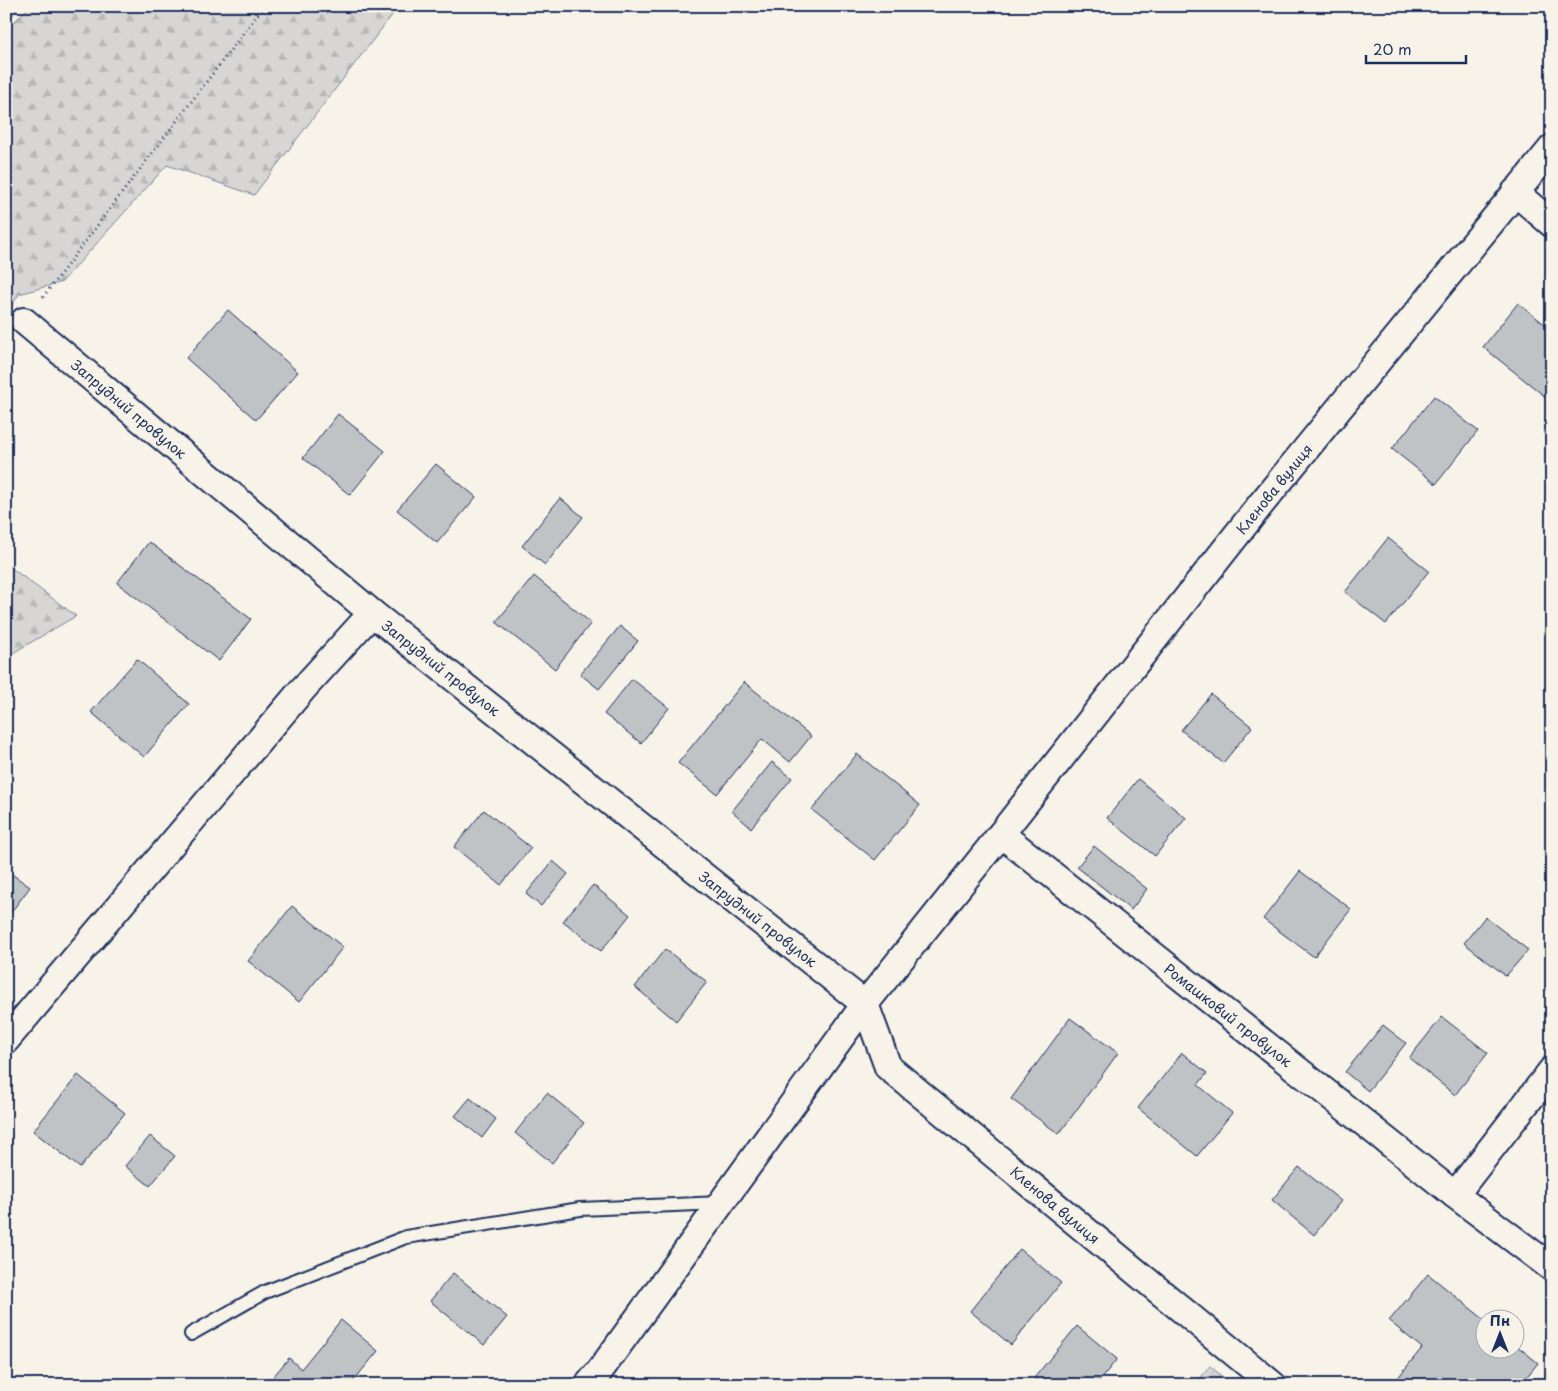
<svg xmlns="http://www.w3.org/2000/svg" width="1558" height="1391" viewBox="0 0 1558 1391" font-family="'Playpen Sans',sans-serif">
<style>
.green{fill:url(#green-dots);stroke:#798299}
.forest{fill:url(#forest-firs);stroke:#798299}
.building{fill:#c0c3c5;stroke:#1b2f5e}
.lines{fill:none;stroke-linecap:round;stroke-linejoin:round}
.lane-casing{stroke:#1b2f5e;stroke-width:16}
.street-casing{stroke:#1b2f5e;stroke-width:30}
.path{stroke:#1b2f5e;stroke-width:3;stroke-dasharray:1 4;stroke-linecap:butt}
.lane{stroke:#f7f3e8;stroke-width:12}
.street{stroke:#f7f3e8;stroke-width:26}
.labels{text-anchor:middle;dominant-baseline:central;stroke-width:4;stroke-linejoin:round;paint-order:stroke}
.street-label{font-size:14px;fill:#1b2f5e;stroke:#f7f3e8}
</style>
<defs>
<pattern id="green-dots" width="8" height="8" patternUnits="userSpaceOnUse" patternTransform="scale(1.25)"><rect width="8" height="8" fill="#d7d6d4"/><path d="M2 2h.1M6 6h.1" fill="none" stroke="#b8b8b8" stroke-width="1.8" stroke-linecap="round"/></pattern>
<pattern id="forest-firs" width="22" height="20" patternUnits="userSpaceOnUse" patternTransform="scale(1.25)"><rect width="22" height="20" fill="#d7d6d4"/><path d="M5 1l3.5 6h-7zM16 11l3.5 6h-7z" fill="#b8b8b8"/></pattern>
</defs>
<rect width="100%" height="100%" fill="#f7f3e8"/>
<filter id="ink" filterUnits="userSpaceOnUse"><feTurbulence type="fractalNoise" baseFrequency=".02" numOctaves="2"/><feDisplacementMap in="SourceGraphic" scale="10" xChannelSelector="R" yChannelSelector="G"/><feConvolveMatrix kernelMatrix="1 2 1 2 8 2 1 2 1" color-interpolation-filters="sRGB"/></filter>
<g filter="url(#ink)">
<path class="green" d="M1210,1366L1232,1385H1195Z"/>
<g class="forest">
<path d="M30,6H399L254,195L167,165L62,282L19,294L6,314V30Z"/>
<path d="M6,564L76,616L6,657Z"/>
</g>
<g class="building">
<path d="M1518,303L1552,330V402L1483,347Z"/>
<path d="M228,310L298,372L256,420L186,358Z"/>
<path d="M1434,396L1478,431L1436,484L1392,449Z"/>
<path d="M338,414L385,451L350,495L303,458Z"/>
<path d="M436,464L476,497L437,543L397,510Z"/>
<path d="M560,498L583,517L545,565L522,546Z"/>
<path d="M1388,538L1429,571L1386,624L1345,592Z"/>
<path d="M149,542L251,619L219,661L117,583Z"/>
<path d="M534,576L591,623L555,669L496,622Z"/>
<path d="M620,626L638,641L599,689L580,674Z"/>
<path d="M137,659L189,704L144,757L91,712Z"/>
<path d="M632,679L669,708L641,743L604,714Z"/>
<path d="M744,682L811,736L790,762L762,739L717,794L678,763Z"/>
<path d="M1211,694L1252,727L1223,763L1181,730Z"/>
<path d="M857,754L920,805L875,860L812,810Z"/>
<path d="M772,762L792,778L751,828L732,811Z"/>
<path d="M1138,779L1186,818L1155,856L1107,818Z"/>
<path d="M484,810L531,848L501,885L454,847Z"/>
<path d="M1094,846L1147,889L1131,910L1077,867Z"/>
<path d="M553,861L568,874L541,906L526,894Z"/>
<path d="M6,870L30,887L6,919Z"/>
<path d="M1300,871L1351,909L1314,957L1263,919Z"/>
<path d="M593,885L630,915L601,951L563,921Z"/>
<path d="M292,906L343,947L299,1002L248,961Z"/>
<path d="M1485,917L1528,950L1506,976L1464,943Z"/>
<path d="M665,949L707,982L676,1021L635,987Z"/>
<path d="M1442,1017L1488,1053L1455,1095L1409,1058Z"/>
<path d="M1070,1018L1118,1053L1059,1134L1011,1099Z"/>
<path d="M1383,1025L1406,1043L1368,1091L1345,1072Z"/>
<path d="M1182,1053L1207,1073L1198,1085L1232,1113L1197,1156L1138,1108Z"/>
<path d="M78,1075L125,1113L80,1168L33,1131Z"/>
<path d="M547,1093L584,1123L552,1163L515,1133Z"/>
<path d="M470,1098L496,1119L482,1138L455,1116Z"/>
<path d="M150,1136L175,1156L150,1186L125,1166Z"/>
<path d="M1299,1167L1341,1201L1314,1235L1272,1200Z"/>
<path d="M1020,1249L1061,1283L1011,1345L970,1311Z"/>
<path d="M453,1273L507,1317L484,1345L430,1301Z"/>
<path d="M1428,1274L1486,1321V1348H1516V1345L1538,1363L1520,1385H1475L1465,1377L1458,1385H1392L1422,1348L1389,1321Z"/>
<path d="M341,1320L378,1351L350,1385H266L289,1358L301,1369Z"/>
<path d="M1077,1326L1117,1359L1096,1385H1043L1034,1378Z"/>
</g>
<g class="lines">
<defs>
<path id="lane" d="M191,1334L265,1292L406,1237L580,1209L721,1203"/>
<g id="street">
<path d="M1515,192L1552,224"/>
<path d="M24,321L372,613L865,1004L888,1067L1273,1385"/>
<path d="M1001,834L1455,1195L1552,1268"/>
<path d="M6,1040L302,690L372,613"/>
<path d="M1455,1195L1552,1070"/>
<path d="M588,1385L599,1372L865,1004L1001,834L1261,504L1552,148"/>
</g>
</defs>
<use href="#lane" class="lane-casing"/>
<use href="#street" class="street-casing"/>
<g class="path">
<path d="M6,22L19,6"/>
<path d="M43,297L264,6"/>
</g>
<use href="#lane" class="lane"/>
<use href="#street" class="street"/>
</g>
</g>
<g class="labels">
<g class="street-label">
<text transform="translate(129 409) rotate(40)">Запрудний провулок</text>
<text transform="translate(1274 489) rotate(-51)">Кленова вулиця</text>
<text transform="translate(441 668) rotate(38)">Запрудний провулок</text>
<text transform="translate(758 919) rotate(38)">Запрудний провулок</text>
<text transform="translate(1228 1015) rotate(38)">Ромашковий провулок</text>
<text transform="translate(1055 1205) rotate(40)">Кленова вулиця</text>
</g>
</g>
<rect width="1558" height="1391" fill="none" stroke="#f7f3e8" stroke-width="25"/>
<rect x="12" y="12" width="1533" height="1366" fill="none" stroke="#1b2f5e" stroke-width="2" filter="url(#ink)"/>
<g transform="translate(1500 1334)"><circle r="24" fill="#f7f3e8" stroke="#9fa5b1"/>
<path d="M0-4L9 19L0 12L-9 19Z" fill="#1b2f5e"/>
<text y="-8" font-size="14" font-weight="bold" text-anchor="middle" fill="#1b2f5e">Пн</text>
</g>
<path d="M1366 55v8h100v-8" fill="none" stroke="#1b2f5e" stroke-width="2.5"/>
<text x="1373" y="55" font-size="15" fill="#1b2f5e" stroke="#f7f3e8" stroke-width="4" paint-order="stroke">20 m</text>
</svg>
